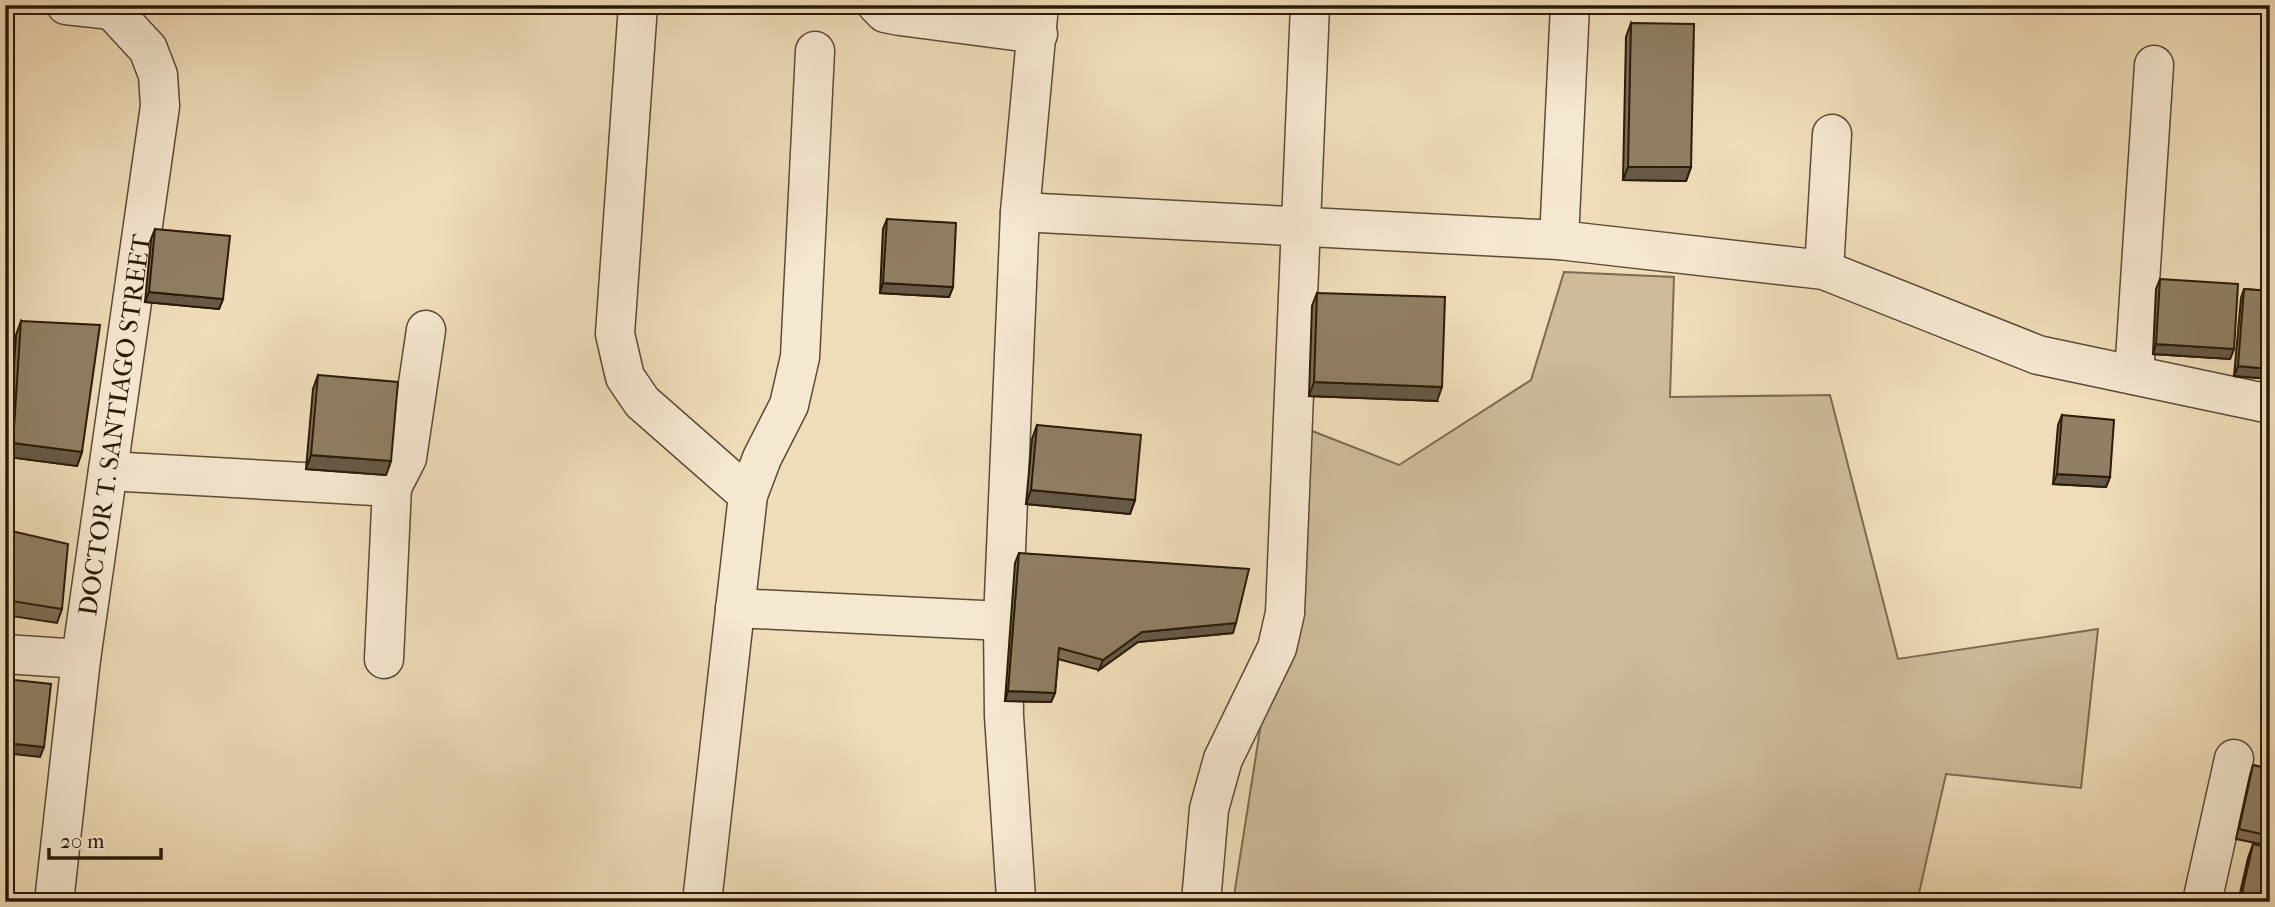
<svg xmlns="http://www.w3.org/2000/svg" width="2275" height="907" viewBox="0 0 2275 907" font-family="'IM FELL French Canon',serif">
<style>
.green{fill:#cebb9a;stroke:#7c6b52;stroke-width:2}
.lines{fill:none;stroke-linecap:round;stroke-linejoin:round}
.minor-casing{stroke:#5b4b35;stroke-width:41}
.minor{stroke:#f5e8d1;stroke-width:38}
.wall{fill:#7c6d56;stroke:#2a1b09;stroke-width:2}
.shaded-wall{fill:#655946;stroke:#2a1b09;stroke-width:2}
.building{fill:#907f64;stroke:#2a1b09;stroke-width:2}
.labels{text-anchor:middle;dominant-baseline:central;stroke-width:7;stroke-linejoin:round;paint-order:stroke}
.street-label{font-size:26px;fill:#2a1b09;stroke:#f5e8d1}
</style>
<rect width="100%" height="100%" fill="#efdcb8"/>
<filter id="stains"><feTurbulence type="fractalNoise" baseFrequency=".00286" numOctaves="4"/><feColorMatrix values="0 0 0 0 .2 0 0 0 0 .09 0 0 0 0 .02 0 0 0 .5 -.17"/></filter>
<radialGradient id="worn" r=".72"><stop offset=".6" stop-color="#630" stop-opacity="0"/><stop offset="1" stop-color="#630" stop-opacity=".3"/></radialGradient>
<path class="green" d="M1564,272L1674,277L1670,397L1830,395L1898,659L2098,629L2081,788L1946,774L1917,902H1233L1307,429L1399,465L1531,380Z"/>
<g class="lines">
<defs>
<g id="minor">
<path d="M638,5L615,334L625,377L642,402L748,495L702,902"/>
<path d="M877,5L885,13L900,16L1038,34"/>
<path d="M1020,212L1559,240L1824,270L2038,355L2270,404"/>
<path d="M1559,240L1570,5"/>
<path d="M1824,270L1832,134"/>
<path d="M2134,375L2154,65"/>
<path d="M108,471L392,487L384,659"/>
<path d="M392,487L407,458L426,330"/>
<path d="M748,495L762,458L789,405L800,357L815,51"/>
<path d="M735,608L1003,621"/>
<path d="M5,654L81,659"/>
<path d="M1016,898L1004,716L1003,621L1020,212L1039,5"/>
<path id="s1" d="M54,902L81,659L160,106L158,75L148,49L112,10L66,5"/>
<path d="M1201,902L1209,809L1223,759L1277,648L1285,613L1310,5"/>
<path d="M2202,902L2234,759"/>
</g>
</defs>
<use href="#minor" class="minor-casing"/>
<use href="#minor" class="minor"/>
</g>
<g class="wall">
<path d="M1631,23L1691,167L1686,181L1623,180L1626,37Z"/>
<path d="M887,219L953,287L949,297L880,293L883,229Z"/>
<path d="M155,229L223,299L219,309L145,302L151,239Z"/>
<path d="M2160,279L2234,349L2230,359L2153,354L2156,289Z"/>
<path d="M2244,289L2270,291V379L2234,376L2241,298Z"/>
<path d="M1317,293L1437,401L1309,396L1312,306Z"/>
<path d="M21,321L82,452L77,466L8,457L16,335Z"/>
<path d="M318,375L391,461L386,475L306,469L313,389Z"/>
<path d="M2062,415L2110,477L2106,487L2053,484L2058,425Z"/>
<path d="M1037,425L1135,500L1130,514L1026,504L1032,439Z"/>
<path d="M5,484L7,530L62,609L57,623L5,615Z"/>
<path d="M1019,553L1233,633L1138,642L1099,670L1058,659L1055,693L1051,702L1005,701L1015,563Z"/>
<path d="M2253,765L2270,769V846L2236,839L2250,775Z"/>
<path d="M2253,844L2270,902H2238L2248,858Z"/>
</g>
<g class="shaded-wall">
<path d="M1628,167H1691L1686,181L1623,180Z"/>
<path d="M883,283L953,287L949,297L880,293Z"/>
<path d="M149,292L223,299L219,309L145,302Z"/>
<path d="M2156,344L2234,349L2230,359L2153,354Z"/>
<path d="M2238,366L2270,369V379L2234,376Z"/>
<path d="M1314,382L1442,387L1437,401L1309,396Z"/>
<path d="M13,443L82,452L77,466L8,457Z"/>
<path d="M311,455L391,461L386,475L306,469Z"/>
<path d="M2057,474L2110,477L2106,487L2053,484Z"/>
<path d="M1031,490L1135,500L1130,514L1026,504Z"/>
<path d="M1236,623L1233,633L1138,642L1099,670L1103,660L1142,632Z"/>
<path d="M1008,691L1055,693L1051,702L1005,701Z"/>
<path d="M5,743L44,747L40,757L5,753Z"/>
</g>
<g class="building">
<path d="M1631,23L1694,24L1691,167H1628Z"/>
<path d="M887,219L956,223L953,287L883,283Z"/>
<path d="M155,229L230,236L223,299L149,292Z"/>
<path d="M2160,279L2238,284L2234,349L2156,344Z"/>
<path d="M2244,289L2270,291V369L2238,366Z"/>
<path d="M1317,293L1445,297L1442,387L1314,382Z"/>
<path d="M21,321L100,325L82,452L13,443Z"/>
<path d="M318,375L398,382L391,461L311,455Z"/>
<path d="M2062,415L2114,420L2110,477L2057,474Z"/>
<path d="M1037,425L1141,435L1135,500L1031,490Z"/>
<path d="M5,484L13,485L7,530L68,544L62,609L5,600Z"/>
<path d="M1019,553L1249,569L1236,623L1142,632L1103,660L1059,648L1055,693L1008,691Z"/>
<path d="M5,679L51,684L44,747L5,743Z"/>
<path d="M2253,765L2270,769V836L2239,829Z"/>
<path d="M2253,844L2270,848V902H2240Z"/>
</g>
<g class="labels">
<g class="street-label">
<text stroke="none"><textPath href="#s1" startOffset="481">DOCTOR T. SANTIAGO STREET</textPath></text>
</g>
</g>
<rect width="2275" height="907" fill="none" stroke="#efdcb8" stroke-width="28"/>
<rect x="7" y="7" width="2261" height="893" fill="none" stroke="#2a1b09" stroke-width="3.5"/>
<rect x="14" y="14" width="2247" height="879" fill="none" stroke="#2a1b09" stroke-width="2"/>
<path d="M49 848v10h112v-10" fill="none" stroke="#2a1b09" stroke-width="3.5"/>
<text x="60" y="848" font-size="21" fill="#2a1b09" stroke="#f5e8d1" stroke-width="5" paint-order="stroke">20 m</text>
<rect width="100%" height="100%" filter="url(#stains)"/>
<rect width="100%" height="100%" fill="url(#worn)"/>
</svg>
